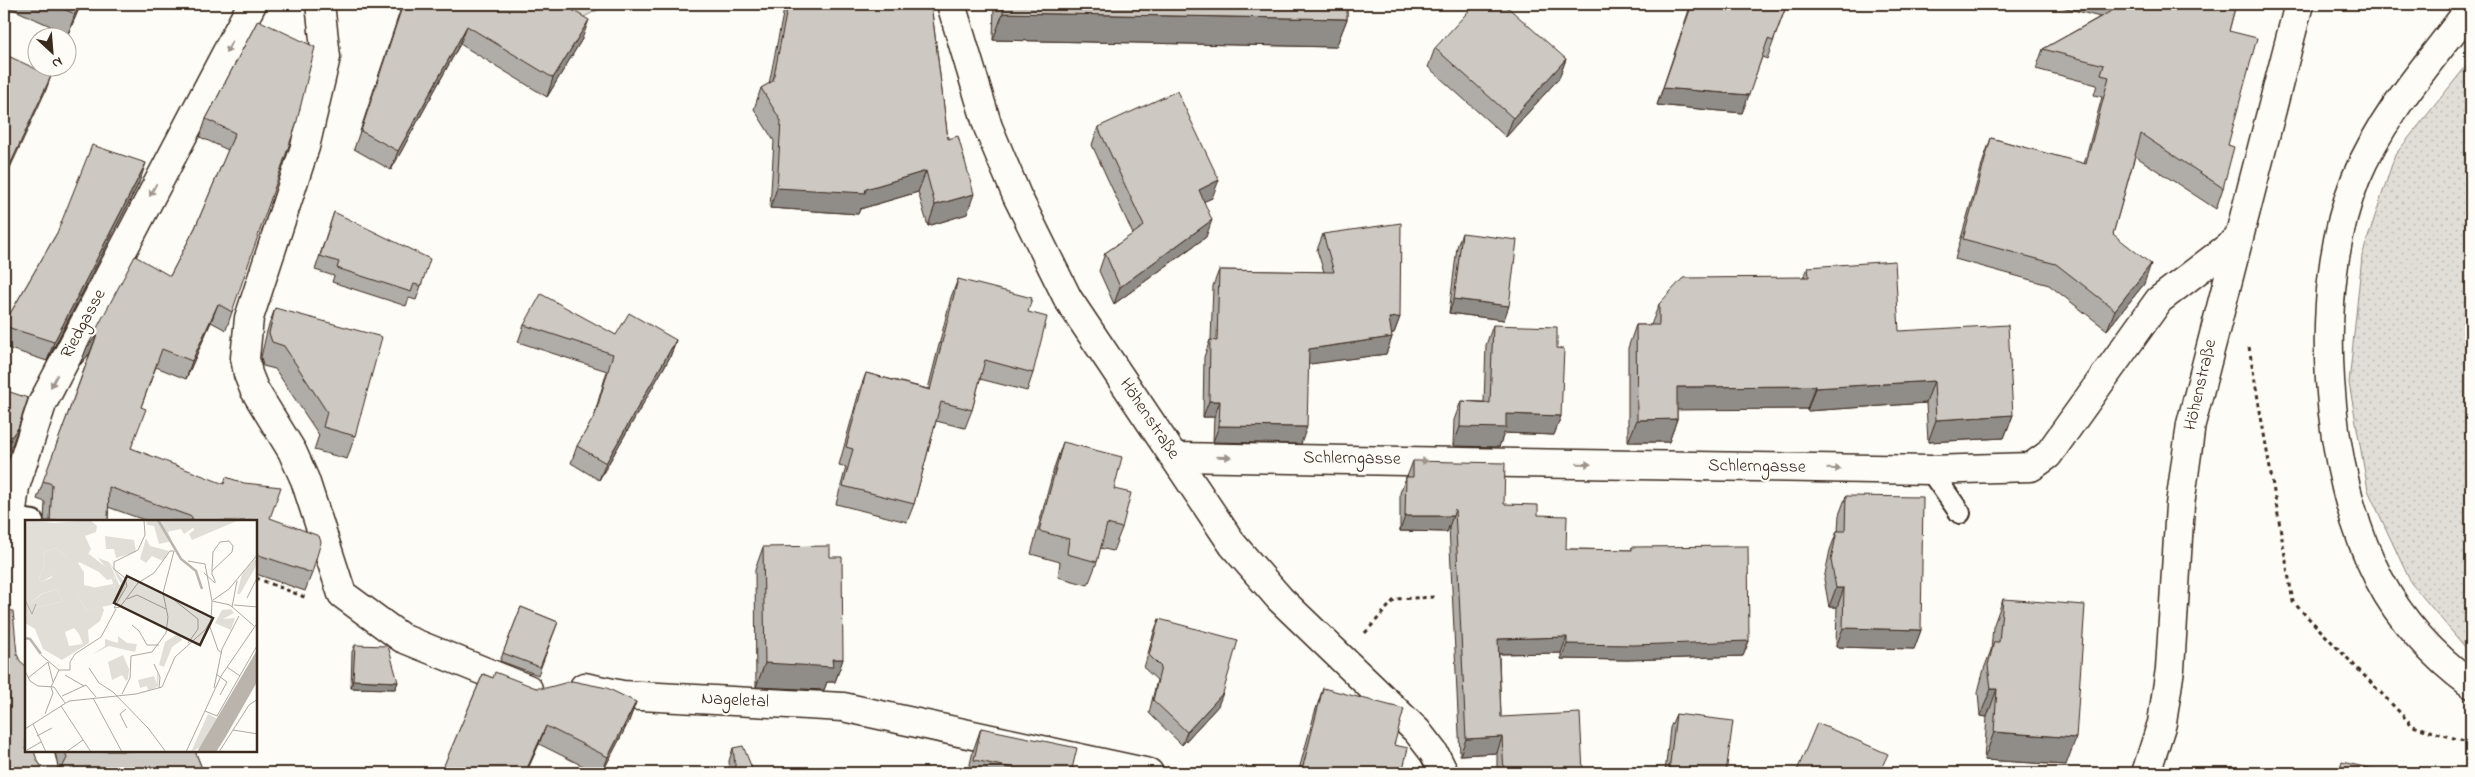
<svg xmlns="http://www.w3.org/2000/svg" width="2475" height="777" viewBox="0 0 2475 777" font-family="'Indie Flower',sans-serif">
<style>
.grass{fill:url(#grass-dots);stroke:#8e847a}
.forest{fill:url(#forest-firs);stroke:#8e847a}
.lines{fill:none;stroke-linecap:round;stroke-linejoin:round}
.service-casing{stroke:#3b2a1e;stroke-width:24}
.minor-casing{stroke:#3b2a1e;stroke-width:31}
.tertiary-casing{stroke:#3b2a1e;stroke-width:31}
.path{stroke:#3b2a1e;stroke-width:3;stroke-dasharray:4 4;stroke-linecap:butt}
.service{stroke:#fdfcf7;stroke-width:20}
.minor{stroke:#fdfcf7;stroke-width:28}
.tertiary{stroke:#fdfcf7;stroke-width:28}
.wall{fill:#b0aca7;stroke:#3b2a1e}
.shaded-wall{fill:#908c88;stroke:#3b2a1e}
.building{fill:#cdc8c2;stroke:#3b2a1e}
.oneway{fill:#9c938a}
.labels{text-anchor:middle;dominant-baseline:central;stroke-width:4.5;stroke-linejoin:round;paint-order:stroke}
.street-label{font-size:18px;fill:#3b2a1e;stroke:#fdfcf7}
.inset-river{fill:none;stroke:#bbb4ad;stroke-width:2.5}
.inset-road{fill:none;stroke:#afa8a0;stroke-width:1}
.view{fill:#3b2a1e;fill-opacity:0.15;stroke:#3b2a1e;stroke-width:2.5}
.inset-edge{fill:none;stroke:#3b2a1e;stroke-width:2.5}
</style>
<defs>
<pattern id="grass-dots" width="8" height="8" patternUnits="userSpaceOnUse" patternTransform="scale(1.25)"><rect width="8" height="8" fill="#e1ded7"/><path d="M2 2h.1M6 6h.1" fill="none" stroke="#c2bfb8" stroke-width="1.8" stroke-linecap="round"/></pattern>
<pattern id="forest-firs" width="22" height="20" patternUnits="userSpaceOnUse" patternTransform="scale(1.25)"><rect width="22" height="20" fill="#e1ded7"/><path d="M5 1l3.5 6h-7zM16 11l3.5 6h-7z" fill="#c2bfb8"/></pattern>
</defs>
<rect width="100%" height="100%" fill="#fdfcf7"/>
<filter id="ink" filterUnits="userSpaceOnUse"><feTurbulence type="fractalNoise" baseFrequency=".02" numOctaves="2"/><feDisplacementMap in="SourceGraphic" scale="10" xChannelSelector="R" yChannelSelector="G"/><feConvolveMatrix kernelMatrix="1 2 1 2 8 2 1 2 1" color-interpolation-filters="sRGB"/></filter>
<g filter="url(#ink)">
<path class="grass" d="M2471,60V654L2411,583L2368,490L2349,383L2362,256L2395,155Z"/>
<path class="forest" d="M556,4H609L580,19Z"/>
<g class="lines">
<defs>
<g id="service">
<path d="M1930,470L1960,513"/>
<path d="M11,518L33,521"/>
</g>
<g id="minor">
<path d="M320,4L326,57L305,147L249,318L245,358L248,374L254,389L292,451L305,480L342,594L402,638L528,689"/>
<path d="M1175,457L1930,470L2031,467L2048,455L2159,300L2236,241"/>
<path d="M584,687L622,695L843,707L1149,773"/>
</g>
<g id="tertiary">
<path d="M951,4L988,127L1017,196L1068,299L1233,545L1280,599L1417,731L1434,753L1444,773"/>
<path d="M2471,7C2431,61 2382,115 2356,178C2311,289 2324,473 2379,579C2400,620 2434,657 2471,684"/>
<path d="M26,670L11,518L15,487L42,404L252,4"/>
<path d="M39,751L45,773"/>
<path d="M2146,773L2162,723L2170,669L2180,505L2191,424L2299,4"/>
</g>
</defs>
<use href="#service" class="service-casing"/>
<use href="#minor" class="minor-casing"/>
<use href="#tertiary" class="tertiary-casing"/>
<g class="path">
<path d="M2249,347L2293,602L2413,726L2471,743"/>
<path d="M256,578L307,598"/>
<path d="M1365,633L1395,599L1434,597"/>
</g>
<use href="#service" class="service"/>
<use href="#minor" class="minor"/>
<use href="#tertiary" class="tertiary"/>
</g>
<g class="wall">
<path d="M4,4H81L68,34L4,5Z"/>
<path d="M387,4H562L582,39L547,97L460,44L391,170L354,149L400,11Z"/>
<path d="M785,4H931L948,139L967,214L928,226L918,192L860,209L858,214L770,208L774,141L754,109L761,88L769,84Z"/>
<path d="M994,4H1347V19L1336,47L993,40Z"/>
<path d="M1691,4H1787L1767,59L1762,57L1742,113L1657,105Z"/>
<path d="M2058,4H2236L2229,31L2228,145L2223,188L2216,209L2135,156L2113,234L2144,284L2107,330L2049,285L1955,259L1984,158L1991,138L2084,164L2102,97L2094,95L2097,85L2036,69L2043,49L2100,17L2058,6Z"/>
<path d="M258,20L232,312L226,330L211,322L186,379L156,367L141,407L131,448L270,518L312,573L305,591L256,574V521H147L108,507V521H44L45,502L37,499L90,353L80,365L87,347L170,276L195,228L228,150L200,137L206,119Z"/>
<path d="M1435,48L1566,59L1559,78L1506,137L1428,67Z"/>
<path d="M1098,127L1212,198L1204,201L1206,237L1114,304L1099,271L1105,253L1133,234L1092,145Z"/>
<path d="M139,183L47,361L4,347V324L57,233Z"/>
<path d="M334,212L421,286L416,300L409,298L406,306L332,282L334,276L315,270Z"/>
<path d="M1462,233L1504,320L1449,313L1457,247Z"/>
<path d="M1323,234L1400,317L1394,333H1391L1392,337L1386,354L1308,364L1301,444L1213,442L1214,417H1203L1204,357L1210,340H1211L1213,286L1219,270L1324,272L1317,250Z"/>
<path d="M1808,267L1899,331L2013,415L2004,438L1928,442L1926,403L1807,411V409H1677V419L1669,442H1628V348L1636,325H1651L1659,304L1804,277Z"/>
<path d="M958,279L1028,312L1033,373L1027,391L980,379L972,410L965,428L936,421L914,504L907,522L836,504L846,467L839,465L859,392L866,373L928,389L951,297Z"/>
<path d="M275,308L355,436L347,459L314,450L319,435L275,369L263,366L261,357L267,331Z"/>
<path d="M524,325L616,335L676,340L670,357L599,480L571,463L577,446L593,419L607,371L518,342Z"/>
<path d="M1493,325L1561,416L1554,435L1504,433L1499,447L1453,446L1454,420L1461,401L1484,402L1486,345Z"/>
<path d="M1063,442L1114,489L1122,528L1113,551L1100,548L1097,562L1088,585L1058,577L1060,562L1031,554L1055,465Z"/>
<path d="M1413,461L1504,504L1538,515L1566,549L1632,550V547L1749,641L1743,656L1628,660L1561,659V653L1499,654L1501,717L1582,773H1497V753L1460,755L1449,526L1447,532L1400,531V493L1406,477H1407Z"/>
<path d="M1846,496L1921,630L1914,649L1836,647L1837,607H1829L1824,579L1830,550L1837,531H1838L1839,515Z"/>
<path d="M763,547L843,659L835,682H827L824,690L756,687L755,570Z"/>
<path d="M2003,599L2066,765L1984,760L1987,717L1980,716L1978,692L1984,669L1991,650L1993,627Z"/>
<path d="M521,607L558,622L538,675L500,661Z"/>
<path d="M1159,619L1218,706L1182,745L1149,713L1157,680L1144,668L1154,632Z"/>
<path d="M355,645L398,682L395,689L351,688L352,652Z"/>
<path d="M483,674L493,678L536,688L636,702L629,721L602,773H597L539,744L526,773H441Z"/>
<path d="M1323,688L1394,745L1402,773H1298L1315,712Z"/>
<path d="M1676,714L1726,773H1665L1670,728Z"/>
<path d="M981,728L1071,773H968L973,751Z"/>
<path d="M733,748L754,773H730L729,761Z"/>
<path d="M55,751H195L203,771L4,773L37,760L41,766L47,770H56L58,768Z"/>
</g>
<g class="shaded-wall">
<path d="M80,4H81L68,34L75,14Z"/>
<path d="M1003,13L1347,19L1336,47L993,40Z"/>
<path d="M589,20L582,39L547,97L553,78Z"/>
<path d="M467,26L460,44L391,170L398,151Z"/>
<path d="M1566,59L1559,78L1506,137L1513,118Z"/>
<path d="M51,76L46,90L4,181V178Z"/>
<path d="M1663,88L1749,95L1742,113L1657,105Z"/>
<path d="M146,163L139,183L47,361L54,342Z"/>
<path d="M926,171L918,192L860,209L858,214L770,208L777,188L866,189Z"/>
<path d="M1219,180L1212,198L1192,207L1199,190Z"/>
<path d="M974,194L967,214L928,226L935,205Z"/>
<path d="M1212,220L1206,237L1114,304L1120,287Z"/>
<path d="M2151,264L2144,284L2107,330L2115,310Z"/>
<path d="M1454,299L1509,306L1504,320L1449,313Z"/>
<path d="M218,304L211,322L186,379L192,361Z"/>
<path d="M1400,317L1394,333L1383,334L1389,318Z"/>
<path d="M97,335L90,353L80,365L87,347Z"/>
<path d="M1392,337L1386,354L1303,365L1309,349Z"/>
<path d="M676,340L670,357L599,480L606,463Z"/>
<path d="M1934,381L1926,403L1807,411L1815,388Z"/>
<path d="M1815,386L1807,409L1669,410L1677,387Z"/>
<path d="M1209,401H1220L1214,417H1203Z"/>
<path d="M1506,414L1561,416L1554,435L1504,433L1499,447L1453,446L1460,427Z"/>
<path d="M2013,415L2004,438L1928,442L1936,420Z"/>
<path d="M1677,419L1669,442H1628L1637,420Z"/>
<path d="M1219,426L1307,427L1301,444L1213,442Z"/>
<path d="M18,428L12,446L4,456V446Z"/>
<path d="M1405,516H1453L1447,532L1400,531Z"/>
<path d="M1836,588H1844L1837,607H1829Z"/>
<path d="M1843,628L1921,630L1914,649L1836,647Z"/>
<path d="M1567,637L1561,653L1492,654L1498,639Z"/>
<path d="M1749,641L1743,656L1628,660L1561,659L1567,644Z"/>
<path d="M832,659H843L835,682H827L824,690L756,687L765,663Z"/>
<path d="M353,680L398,682L395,689L351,688Z"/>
<path d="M1991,689H1997L1987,717L1980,716Z"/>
<path d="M1223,693L1218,706L1182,745L1187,732Z"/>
<path d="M636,702L629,721L602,773L608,757Z"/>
<path d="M546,726L539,744L526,773H525Z"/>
<path d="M1994,732L2076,738L2066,765L1984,760Z"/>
<path d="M1502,737L1497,753L1460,755L1466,739Z"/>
<path d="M1669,771L1692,773H1668Z"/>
<path d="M1583,772L1582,773H1548Z"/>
</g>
<g class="building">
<path d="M52,4H80L75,14Z"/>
<path d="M403,4H562L589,20L553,78L467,26L398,151L361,131Z"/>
<path d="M788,4H931L948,139L958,136L974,194L935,205L926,171L866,189L865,193L777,188L781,121L761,88L773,81Z"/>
<path d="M1003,4H1347V19L1003,13Z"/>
<path d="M1475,4H1504L1566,59L1513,118L1435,48Z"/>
<path d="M1692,4H1787L1773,41L1768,39L1749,95L1663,88Z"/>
<path d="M2124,4H2236L2229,31L2257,38L2228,145L2234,147L2223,188L2141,134L2113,234L2151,264L2115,310L2056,264L1963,239L1991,138L2086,164L2109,77L2101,75L2104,65L2043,49Z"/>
<path d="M258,20L315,47L296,125L232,312L218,304L192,361L162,349L141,407L146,409L131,448L224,484L226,477L244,483L281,487L270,518L319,536L321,542L312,573L256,554V521H192V517L109,487L108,521H50L52,484L43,481L97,335L87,347L135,256L170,276L195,228L235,133L206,119Z"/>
<path d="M4,54L51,76L4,178Z"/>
<path d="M1177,91L1219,180L1199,190L1212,220L1120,287L1105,253L1144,226L1098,127Z"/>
<path d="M92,145L146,163L54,342L4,326V324L57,233Z"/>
<path d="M334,212L430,259L421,286L414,284L411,292L337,268L339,262L320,256Z"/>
<path d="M1401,223L1400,317L1389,318L1392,337L1309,349L1307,427L1219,426L1220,401H1209L1210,340L1217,341L1219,270L1334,272L1323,234Z"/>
<path d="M1462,233L1517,240L1509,306L1454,299Z"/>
<path d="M1895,261L1899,331L2008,325L2013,415L1936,420L1934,381L1815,388V386L1677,387V419L1637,420L1636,325H1659V304L1683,278L1809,277L1808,267Z"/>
<path d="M958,279L1032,298L1028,312L1047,317L1033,373L985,360L972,410L941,402L914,504L843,486L853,449L846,447L866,373L930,390Z"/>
<path d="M541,294L616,335L629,313L676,340L606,463L577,446L595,415L613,354L524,325Z"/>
<path d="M275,308L382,337L355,436L323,427L327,412L284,346L272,342L269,333Z"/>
<path d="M1493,325L1557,327V348L1564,349L1561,416L1506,414V428L1460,427L1461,401L1490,403Z"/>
<path d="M4,390L28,398L18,428L4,446Z"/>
<path d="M1063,442L1122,457L1114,489L1131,493L1122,528L1107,524L1097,562L1067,554L1069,539L1039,531Z"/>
<path d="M1413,461L1505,463L1504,504L1538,505V515L1567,516L1566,549L1632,550V547L1748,546L1749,641L1634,645L1567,644V637L1498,639L1501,717L1580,713L1583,772L1548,773H1504L1502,737L1466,739L1455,509L1453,516H1405L1406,477H1413Z"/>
<path d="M1846,496L1923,497L1921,630L1843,628L1844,588H1836L1831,560L1837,531H1845Z"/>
<path d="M830,546V557H842L843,659H832L833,667L765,663L763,547Z"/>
<path d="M2003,599L2085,605L2076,738L1994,732L1997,689H1991L1988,665L1994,642H1999Z"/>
<path d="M521,607L558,622L540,667L503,653Z"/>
<path d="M4,610L13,611L17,654L20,661L26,666V751H34L37,760L41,766L47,770H56L63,766L67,758L65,751H195L203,771L198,773H4Z"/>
<path d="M1159,619L1238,640L1223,693L1187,732L1153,700L1161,667L1149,655Z"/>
<path d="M355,645L388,646L398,682L353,680Z"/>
<path d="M495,672L536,688H546L572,681L607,688L636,702L608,757L546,726L525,773H450L442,770L483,674L493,678Z"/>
<path d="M1323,688L1404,709L1394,745L1408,748L1402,773H1315L1302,770Z"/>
<path d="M1676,714L1733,721L1726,773H1692L1669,771Z"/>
<path d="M1817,723L1888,754L1879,773H1796Z"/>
<path d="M981,728L1077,748L1071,773H1036L974,760Z"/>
<path d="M743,746L754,773H736L733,748Z"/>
<path d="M2342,762L2391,773H2339Z"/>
</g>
<defs><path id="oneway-solid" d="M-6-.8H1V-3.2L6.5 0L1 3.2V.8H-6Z" transform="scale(1.25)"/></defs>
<g class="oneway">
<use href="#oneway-solid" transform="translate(229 47) rotate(118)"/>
<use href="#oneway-solid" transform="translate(153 190) rotate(118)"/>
<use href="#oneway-solid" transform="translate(54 381) rotate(118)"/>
<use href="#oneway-solid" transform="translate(1224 457) rotate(1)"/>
<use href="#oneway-solid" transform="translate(1421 461) rotate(1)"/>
<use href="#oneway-solid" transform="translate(1584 464) rotate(1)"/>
<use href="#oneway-solid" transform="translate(1834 469) rotate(1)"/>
</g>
</g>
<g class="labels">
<g class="street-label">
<text transform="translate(84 324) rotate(-62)">Riedgasse</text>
<text transform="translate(2201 385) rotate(-77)">Höhenstraße</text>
<text transform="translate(1149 419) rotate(56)">Höhenstraße</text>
<text transform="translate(1352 459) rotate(1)">Schlerngasse</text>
<text transform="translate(1757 467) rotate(1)">Schlerngasse</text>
<text transform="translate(735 701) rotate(3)">Nageletal</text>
</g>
</g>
<g transform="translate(25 520)">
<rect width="232" height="232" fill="#fdfcf7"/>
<path d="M135,0H177L178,1L159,14L156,9L146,11ZM31,28L43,39V46L17,62L14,58L20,44L18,33ZM64,34L86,51L91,62L88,68L96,64L84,42L101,64L95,79L86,85L62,90L52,75L56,70L88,64L87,59L82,60L74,52L54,42ZM32,69L38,81L13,87L7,93L2,86L17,74ZM132,152L134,156L133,166L130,168L123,171L122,166L115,168L113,160L129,156L132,164Z" fill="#e1ded7"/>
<path d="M0,0L29,3L65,0L72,6L71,12L60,16L66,29L60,40L53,43L59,52V65L68,67V72L56,70L52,75L62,90L77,86L79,90L75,101L63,110L64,123L37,140L18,129L10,109L0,103ZM31,28L43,39V46H33L26,58L17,62L14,58L20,44L18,33ZM32,69L38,81L13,87L7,93L3,86L7,82L16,74ZM49,108L54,114L58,124L44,126L40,112ZM121,0H135L146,11L143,12L147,21L134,24L129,6L122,5ZM177,0H214L167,20L164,14L169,10L168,6ZM80,16L109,20L111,32L91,38L89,29H81ZM121,18L125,26L144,31L138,41L127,36L121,43L115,39ZM73,38L84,42L96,69L89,70L90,58ZM229,39L232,41L230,48L215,74H212L217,54ZM151,115H155L157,120L147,127L139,147L134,145L140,122ZM93,116L102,123L112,124L110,132L84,126L68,134L80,126V119L93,123Z" fill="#e1ded7" fill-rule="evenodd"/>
<path d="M206,89L209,93L198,99L210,98L206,110L190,103L197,90ZM98,135L104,149L103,159L101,161L97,155L87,160L83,142Z" fill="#e1ded7"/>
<path d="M183,194L193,199L176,227L166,232Z" fill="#e1ded7"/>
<path d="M232,130V162L200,218L191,232H172Z" fill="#bbb4ad"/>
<path class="inset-river" d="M133,0L156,39L171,51L177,69M0,118L5,119L16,134"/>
<path class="inset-road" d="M119,0L120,15L113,30L89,42V49L100,58L102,66L89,88L95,87L113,63L129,53L145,31H149M179,53L190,63V61L188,56L187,55V50L188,32L195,22L204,21L208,26L207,32L187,51M144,76L173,99V109L163,123M222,78L233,56M102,79L112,75L141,89M0,80L7,94L11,84M188,80L204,69L233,34M187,81L205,85L229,106M209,85L233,87M207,87L212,61M107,105L114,111L122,125H134M185,107L193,130L197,133M16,135L34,150M23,142L28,162M129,144L135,157L134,168M202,147L215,156M64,148L74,163L88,172L123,208L141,232M34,150H45V142L50,134L76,117L91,89M0,151L5,161L13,166L29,167L40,183M191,154L202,162L195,175M40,155L59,166M3,158L23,142M189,168L197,129L214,96M97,174L105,158L106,136L127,132L141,113L143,97L138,73L149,31M37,176L61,165L71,177M68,178L97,232M36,186L66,232M101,189L95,194L102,208M180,191L192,196L233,124M20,194L28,173L26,167L34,150M8,204L21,232M0,209L44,181L111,174L137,167L150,137L180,110L186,100L187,81L180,44L163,41M208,210L233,214M12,216L27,208M2,230L16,222M41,232L58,220M161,232L196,156L233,102M194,232L224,185L233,179"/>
<path class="view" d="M102,56L188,98L175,125L89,83Z"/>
<rect width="232" height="232" class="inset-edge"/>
</g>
<rect width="2475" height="777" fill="none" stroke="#fdfcf7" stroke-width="20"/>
<rect x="10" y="10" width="2455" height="757" fill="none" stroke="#3b2a1e" stroke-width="2" filter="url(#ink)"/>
<g transform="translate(52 52) rotate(154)"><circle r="24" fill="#fdfcf7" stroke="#afa8a0"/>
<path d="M0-4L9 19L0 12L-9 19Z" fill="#3b2a1e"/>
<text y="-8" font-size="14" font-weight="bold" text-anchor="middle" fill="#3b2a1e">N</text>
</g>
</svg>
